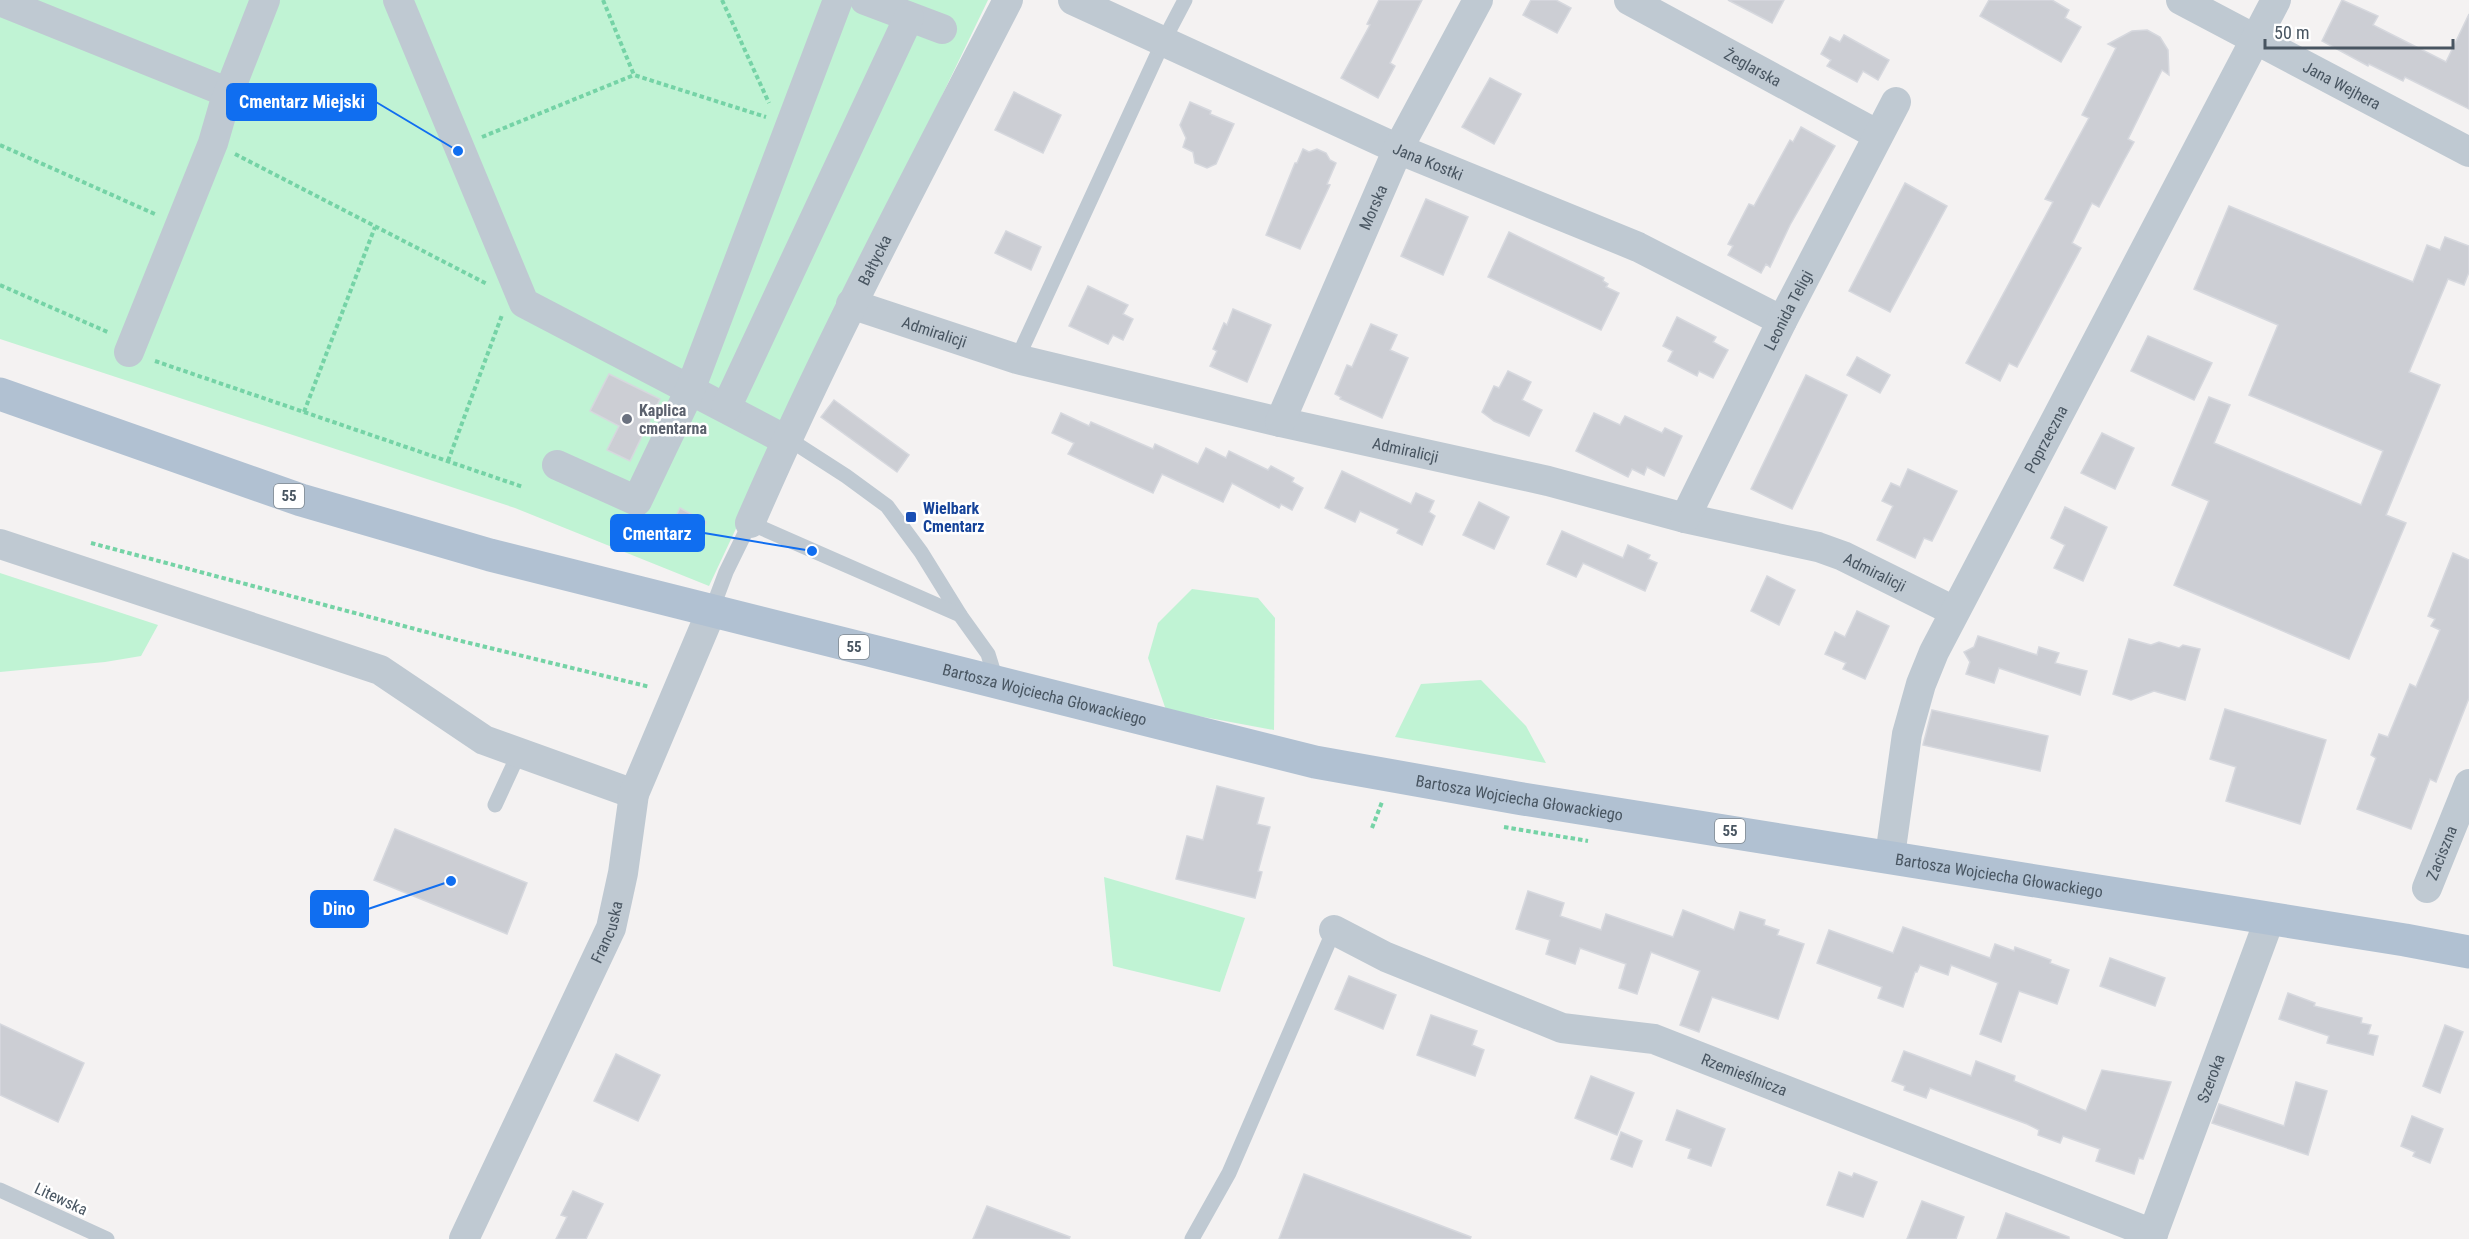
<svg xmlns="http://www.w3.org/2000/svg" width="2469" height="1239" viewBox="0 0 2469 1239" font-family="'Roboto Condensed',sans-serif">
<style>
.green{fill:#c0f3d4}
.building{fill:#ccced4;stroke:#d6d8de;stroke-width:1.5}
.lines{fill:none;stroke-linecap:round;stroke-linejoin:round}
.path{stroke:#75d3a6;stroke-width:4;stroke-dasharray:4.5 3;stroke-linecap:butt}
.lane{stroke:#bfc9d2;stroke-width:15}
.street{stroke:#bfc9d2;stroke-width:30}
.primary{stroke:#b1c1d2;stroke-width:33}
.worship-dot{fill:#6b7280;stroke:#fff;stroke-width:2}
.transit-dot{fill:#1a4fb4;stroke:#fff;stroke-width:2}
.labels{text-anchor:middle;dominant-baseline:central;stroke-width:5;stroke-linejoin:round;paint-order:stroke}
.shield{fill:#fff;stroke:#7f8890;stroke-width:1.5}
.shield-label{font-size:15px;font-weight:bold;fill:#485561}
.street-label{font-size:16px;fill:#485561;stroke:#fff}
.worship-label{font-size:16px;font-weight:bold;fill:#5b616d;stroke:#fff;text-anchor:start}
.transit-label{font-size:16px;font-weight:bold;fill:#164399;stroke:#fff;text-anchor:start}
.leader{fill:none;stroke:#106ef0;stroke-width:2}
.callout-dot{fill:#106ef0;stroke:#fff;stroke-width:2}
.callout{fill:#106ef0;stroke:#106ef0;stroke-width:2}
.callout-label{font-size:18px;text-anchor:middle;font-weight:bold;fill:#fff}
</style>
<rect width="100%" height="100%" fill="#f4f2f2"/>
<g class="green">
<path d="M0,0H988L843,301L709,586L515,508L0,339Z"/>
<path d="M0,573L158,625L141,656L105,662L0,672Z"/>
<path d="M1192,589L1258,598L1275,618L1274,730L1166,710L1148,658L1158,623Z"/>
<path d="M1481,680L1526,726L1546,763L1395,737L1421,684Z"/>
<path d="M1104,877L1245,918L1220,992L1113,966Z"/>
</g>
<g class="building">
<path d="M1379,0H1422L1390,63L1395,66L1378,98L1341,78L1370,25L1367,24Z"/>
<path d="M1531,0H1556L1571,8L1557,33L1523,15Z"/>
<path d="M1728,0H1784L1772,23Z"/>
<path d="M1989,0H2052L2069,10L2065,18L2081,27L2061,62L1980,16Z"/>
<path d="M2342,0L2378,16L2373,25L2446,62L2469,14V109L2405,77L2403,81L2369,64L2368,66L2322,41Z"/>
<path d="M2147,30L2160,37L2168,50L2169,75L2162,70L2128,139L2134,142L2124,160L2099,207L2092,203L2072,243L2081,248L2017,367L2009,363L2000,381L1966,363L2053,202L2045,199L2089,118L2082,115L2116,48L2108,44L2132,31Z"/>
<path d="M1844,35L1889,60L1878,80L1863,71L1857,82L1827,66L1831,60L1821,54L1830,37L1840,42Z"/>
<path d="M1490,78L1521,94L1494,144L1462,127Z"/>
<path d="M1014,92L1061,115L1043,153L995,130Z"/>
<path d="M1190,102L1211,111L1210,114L1234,124L1216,164L1207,168L1195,163L1193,152L1183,147L1186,138L1180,125Z"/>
<path d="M1801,127L1835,146L1790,225L1770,267L1766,264L1761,273L1728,255L1733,246L1728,244L1749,204L1754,206L1790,140L1793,142Z"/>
<path d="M1303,149L1309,152L1317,149L1326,153L1330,160L1336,163L1327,184L1330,185L1300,249L1266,235L1295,163H1297Z"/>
<path d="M1905,183L1947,206L1890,312L1849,291Z"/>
<path d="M1426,199L1468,217L1443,275L1401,256Z"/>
<path d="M2229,206L2413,282L2427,245L2440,250L2445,237L2469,246V272L2464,285L2448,279L2409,372L2440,385L2386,515L2406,523L2349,659L2174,585L2209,501L2172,485L2209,397L2230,405L2214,443L2361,505L2383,451L2249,395L2278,325L2194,289Z"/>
<path d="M1006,231L1041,247L1031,270L995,253Z"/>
<path d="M1509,232L1604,278L1603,281L1608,284L1606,287L1619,293L1601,330L1488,277Z"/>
<path d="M1088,286L1128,305L1123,314L1133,319L1123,340L1113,335L1108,344L1069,326Z"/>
<path d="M1233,309L1271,325L1247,382L1210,366L1217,351L1213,349L1224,323L1227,325Z"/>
<path d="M1677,317L1716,337L1713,342L1728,350L1713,378L1699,371L1697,376L1668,361L1673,351L1663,346Z"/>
<path d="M1371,324L1397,335L1390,350L1408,358L1382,418L1340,399L1341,397L1335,394L1347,365L1352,367Z"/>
<path d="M2148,336L2212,363L2194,400L2131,371Z"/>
<path d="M1857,357L1890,375L1880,393L1847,375Z"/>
<path d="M1508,371L1531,382L1522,400L1542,410L1529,436L1494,421L1482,412L1494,386L1499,388Z"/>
<path d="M609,374L660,399L630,461L607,450L619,426L590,411Z"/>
<path d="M1806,375L1847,395L1792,509L1751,489Z"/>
<path d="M834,400L909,455L897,472L821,417Z"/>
<path d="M1061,413L1089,426L1091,422L1153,449L1155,444L1198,464L1206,448L1226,458L1229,451L1268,470L1271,466L1294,478L1292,482L1303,488L1292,510L1281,504L1279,508L1232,483L1223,502L1162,474L1153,493L1068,454L1074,443L1052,433Z"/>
<path d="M1594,413L1620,425L1625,416L1662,433L1665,428L1682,436L1664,476L1647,467L1644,475L1632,469L1628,477L1576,451Z"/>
<path d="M2102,433L2134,448L2115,489L2081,473Z"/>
<path d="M1908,469L1957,491L1932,541L1924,538L1915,558L1877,540L1893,506L1882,501L1891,483L1900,487Z"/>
<path d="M1342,471L1411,504L1416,493L1434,501L1429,512L1435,516L1422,545L1397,533L1399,529L1360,511L1355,522L1325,508Z"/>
<path d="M1479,502L1509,517L1494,549L1463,535Z"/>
<path d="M2065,507L2107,527L2083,581L2054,568L2065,545L2051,538Z"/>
<path d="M680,508L706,522L698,539L671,527Z"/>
<path d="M1562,531L1623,558L1628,545L1650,555L1648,559L1657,563L1645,591L1583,563L1576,577L1547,564Z"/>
<path d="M2453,553L2469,560V698L2436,782L2430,779L2411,829L2357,809L2376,758L2371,755L2379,734L2388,737L2410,684L2416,687L2440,630L2431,626L2435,619L2428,616Z"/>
<path d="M1767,576L1795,590L1779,625L1751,611Z"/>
<path d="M1857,611L1889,626L1865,679L1843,669L1846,663L1825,654L1835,632L1845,637Z"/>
<path d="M1978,636L2037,655L2039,647L2059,653L2055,663L2087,671L2080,695L1999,668L1994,683L1966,674L1970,662L1964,652L1974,647Z"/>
<path d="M2129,639L2151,645L2159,642L2179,648L2183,645L2200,649L2185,700L2154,691L2131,700L2113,694Z"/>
<path d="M2225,709L2326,740L2300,824L2226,801L2236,767L2210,759Z"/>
<path d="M1932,710L2048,736L2040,771L1923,745Z"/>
<path d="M1217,786L1264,798L1257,824L1270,827L1258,871L1262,872L1255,898L1176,879L1187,836L1203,840Z"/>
<path d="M395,829L527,883L507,934L374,880Z"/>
<path d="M1528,891L1564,903L1560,916L1601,930L1606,914L1673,937L1683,910L1734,930L1740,912L1765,920L1764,925L1779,930L1777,935L1804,944L1778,1019L1712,997L1699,1032L1680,1025L1700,971L1651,952L1637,994L1619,988L1626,964L1580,948L1575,964L1546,954L1550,940L1516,929Z"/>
<path d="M1903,927L1990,958L1995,944L2014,951L2015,947L2051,960L2050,963L2069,970L2057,1004L2019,991L2001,1042L1980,1034L1998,983L1951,965L1948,975L1920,965L1917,972H1915L1903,1007L1878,998L1882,987L1817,963L1829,930L1893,953Z"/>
<path d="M2110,958L2165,978L2155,1006L2100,986Z"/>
<path d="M1349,976L1396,995L1383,1029L1335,1009Z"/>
<path d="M2288,993L2315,1003L2314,1006L2362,1018L2361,1023L2371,1025L2368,1034L2378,1036L2373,1055L2327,1043L2329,1036L2279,1019Z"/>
<path d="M1431,1015L1477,1031L1472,1045L1484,1050L1475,1076L1417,1055Z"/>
<path d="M0,1024L84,1063L58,1122L0,1095Z"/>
<path d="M2445,1025L2463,1032L2440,1093L2423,1086Z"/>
<path d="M1904,1051L1971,1076L1976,1061L2015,1076L2014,1081L2086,1111L2102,1070L2171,1082L2143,1159L2139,1158L2134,1174L2096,1161L2100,1149L2063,1136L2060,1143L2038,1135L2039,1130L2027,1124L1930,1088L1926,1098L1904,1090L1905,1086L1892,1081Z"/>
<path d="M616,1054L660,1075L638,1121L594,1101Z"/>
<path d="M1591,1076L1634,1093L1617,1135L1575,1118Z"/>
<path d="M2296,1082L2327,1091L2308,1155L2212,1123L2219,1104L2284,1126Z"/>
<path d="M1677,1110L1725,1129L1711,1166L1688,1158L1691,1149L1666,1140Z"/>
<path d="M2412,1116L2443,1129L2430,1163L2413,1156L2415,1152L2401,1146Z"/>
<path d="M1621,1132L1642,1141L1632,1167L1611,1159Z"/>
<path d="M1839,1172L1852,1177L1854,1173L1877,1182L1863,1217L1827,1205Z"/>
<path d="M1304,1174L1471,1237L1470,1239H1279Z"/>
<path d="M573,1191L603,1204L586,1239H556L567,1217L561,1215Z"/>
<path d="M1922,1201L1964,1217L1956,1239H1907Z"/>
<path d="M987,1206L1070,1237L1069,1239H973Z"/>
<path d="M2006,1213L2069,1237V1239H1997Z"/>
</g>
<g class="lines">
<g class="path">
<path d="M603,0L634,75L766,117"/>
<path d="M722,0L769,103"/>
<path d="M482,137L634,75"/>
<path d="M0,145L157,215"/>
<path d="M235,154L487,284"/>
<path d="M0,285L110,333"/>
<path d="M155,361L523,487"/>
<path d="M304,412L375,227"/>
<path d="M448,461L502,315"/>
<path d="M91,543L449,638L650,687"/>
<path d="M1504,827L1588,841"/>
<path d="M1372,828L1382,802"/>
</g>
<g class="lane">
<path d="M1017,359L1164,40L1185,0"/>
<path d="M787,438L846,476L887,506L921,552L960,615"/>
<path d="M711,612L726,572L750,523L960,615L988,654L997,683"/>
<path d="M495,805L519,753"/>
<path d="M0,1190L107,1239"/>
<path d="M1192,1239L1229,1173L1334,930"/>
</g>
<g class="street">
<path d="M398,0L524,303L786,440"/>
<path d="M865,0L942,29"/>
<path id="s1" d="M1073,0L1398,149L1638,247L1782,321"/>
<path id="s2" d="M1629,0L1878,135"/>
<path id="s3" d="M2181,0L2469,152"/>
<path d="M0,1L229,93"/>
<path id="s4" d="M851,304L1017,359L1280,422L1548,481L1685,518L1818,547L1843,556L1954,611"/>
<path d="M129,352L213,143L224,105L265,0"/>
<path d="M726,408L909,17"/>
<path id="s5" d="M1280,422L1398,149L1478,0"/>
<path d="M557,465L637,501L690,390L838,0"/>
<path id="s6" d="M1685,518L1782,321L1896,102"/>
<path id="s7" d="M750,523C827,345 919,173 1008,0"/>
<path d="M0,544L380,670L484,740L634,794"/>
<path id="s8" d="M1890,856L1907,734L1921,684L1934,652L2276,0"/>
<path id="s9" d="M2427,888L2469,784"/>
<path id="s10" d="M1334,930L1386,957L1562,1028L1654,1039L2153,1234"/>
<path id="s11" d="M464,1239L611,928L623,873L634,794L711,612"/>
<path id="s12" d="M2151,1239L2270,918"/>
</g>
<path class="primary" id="s13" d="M0,394L301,500L490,555L1315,762L1517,798L2405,940L2469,952"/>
</g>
<circle class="worship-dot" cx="627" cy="419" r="6"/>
<rect class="transit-dot" x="905" y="511" width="12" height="12" rx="3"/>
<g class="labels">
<g class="shield">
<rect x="274" y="484" width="30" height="24" rx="4.5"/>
<rect x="839" y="635" width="30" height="24" rx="4.5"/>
<rect x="1715" y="819" width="30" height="24" rx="4.5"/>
</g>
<g class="shield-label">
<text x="289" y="496">55</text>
<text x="854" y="647">55</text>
<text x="1730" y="831">55</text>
</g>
<g class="street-label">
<text stroke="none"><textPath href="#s2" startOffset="141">Żeglarska</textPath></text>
<text stroke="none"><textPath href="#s3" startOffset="182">Jana Wejhera</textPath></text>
<text stroke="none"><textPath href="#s1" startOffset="390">Jana Kostki</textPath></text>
<text stroke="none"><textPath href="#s5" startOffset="234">Morska</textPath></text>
<text stroke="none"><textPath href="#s7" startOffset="291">Bałtycka</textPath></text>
<text stroke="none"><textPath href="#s6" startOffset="232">Leonida Teligi</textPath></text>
<text stroke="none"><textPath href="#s4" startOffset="88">Admiralicji</textPath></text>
<text stroke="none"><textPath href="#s8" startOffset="450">Poprzeczna</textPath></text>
<text stroke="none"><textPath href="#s4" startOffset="574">Admiralicji</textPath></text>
<text stroke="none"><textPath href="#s4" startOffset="1060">Admiralicji</textPath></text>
<text stroke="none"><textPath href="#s13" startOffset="1088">Bartosza Wojciecha Głowackiego</textPath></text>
<text stroke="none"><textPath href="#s13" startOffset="1574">Bartosza Wojciecha Głowackiego</textPath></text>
<text stroke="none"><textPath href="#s9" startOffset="38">Zaciszna</textPath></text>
<text stroke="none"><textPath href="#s13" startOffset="2060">Bartosza Wojciecha Głowackiego</textPath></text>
<text stroke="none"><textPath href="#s11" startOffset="339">Francuska</textPath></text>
<text stroke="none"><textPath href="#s10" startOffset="438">Rzemieślnicza</textPath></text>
<text stroke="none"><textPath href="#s12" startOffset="171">Szeroka</textPath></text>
<text transform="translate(61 1199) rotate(25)">Litewska</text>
</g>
<g class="worship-label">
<text x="639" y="410">Kaplica<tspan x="639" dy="18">cmentarna</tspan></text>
</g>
<g class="transit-label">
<text x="923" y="508">Wielbark<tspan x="923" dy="18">Cmentarz</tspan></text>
</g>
</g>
<path class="leader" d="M458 151L376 102M812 551L704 533M451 881L368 909"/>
<g class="callout-dot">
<circle cx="458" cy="151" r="6"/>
<circle cx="812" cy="551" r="6"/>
<circle cx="451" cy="881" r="6"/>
</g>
<g class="callout">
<rect x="227" y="84" width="149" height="36" rx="6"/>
<rect x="611" y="515" width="93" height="36" rx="6"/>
<rect x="311" y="891" width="57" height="36" rx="6"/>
</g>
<g class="callout-label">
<text x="302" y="108">Cmentarz Miejski</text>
<text x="657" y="540">Cmentarz</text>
<text x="339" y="915">Dino</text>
</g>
<path d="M2265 39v9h188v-9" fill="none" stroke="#485561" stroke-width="3"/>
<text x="2274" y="39" font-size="18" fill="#485561" stroke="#ffffff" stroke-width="4.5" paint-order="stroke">50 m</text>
</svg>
